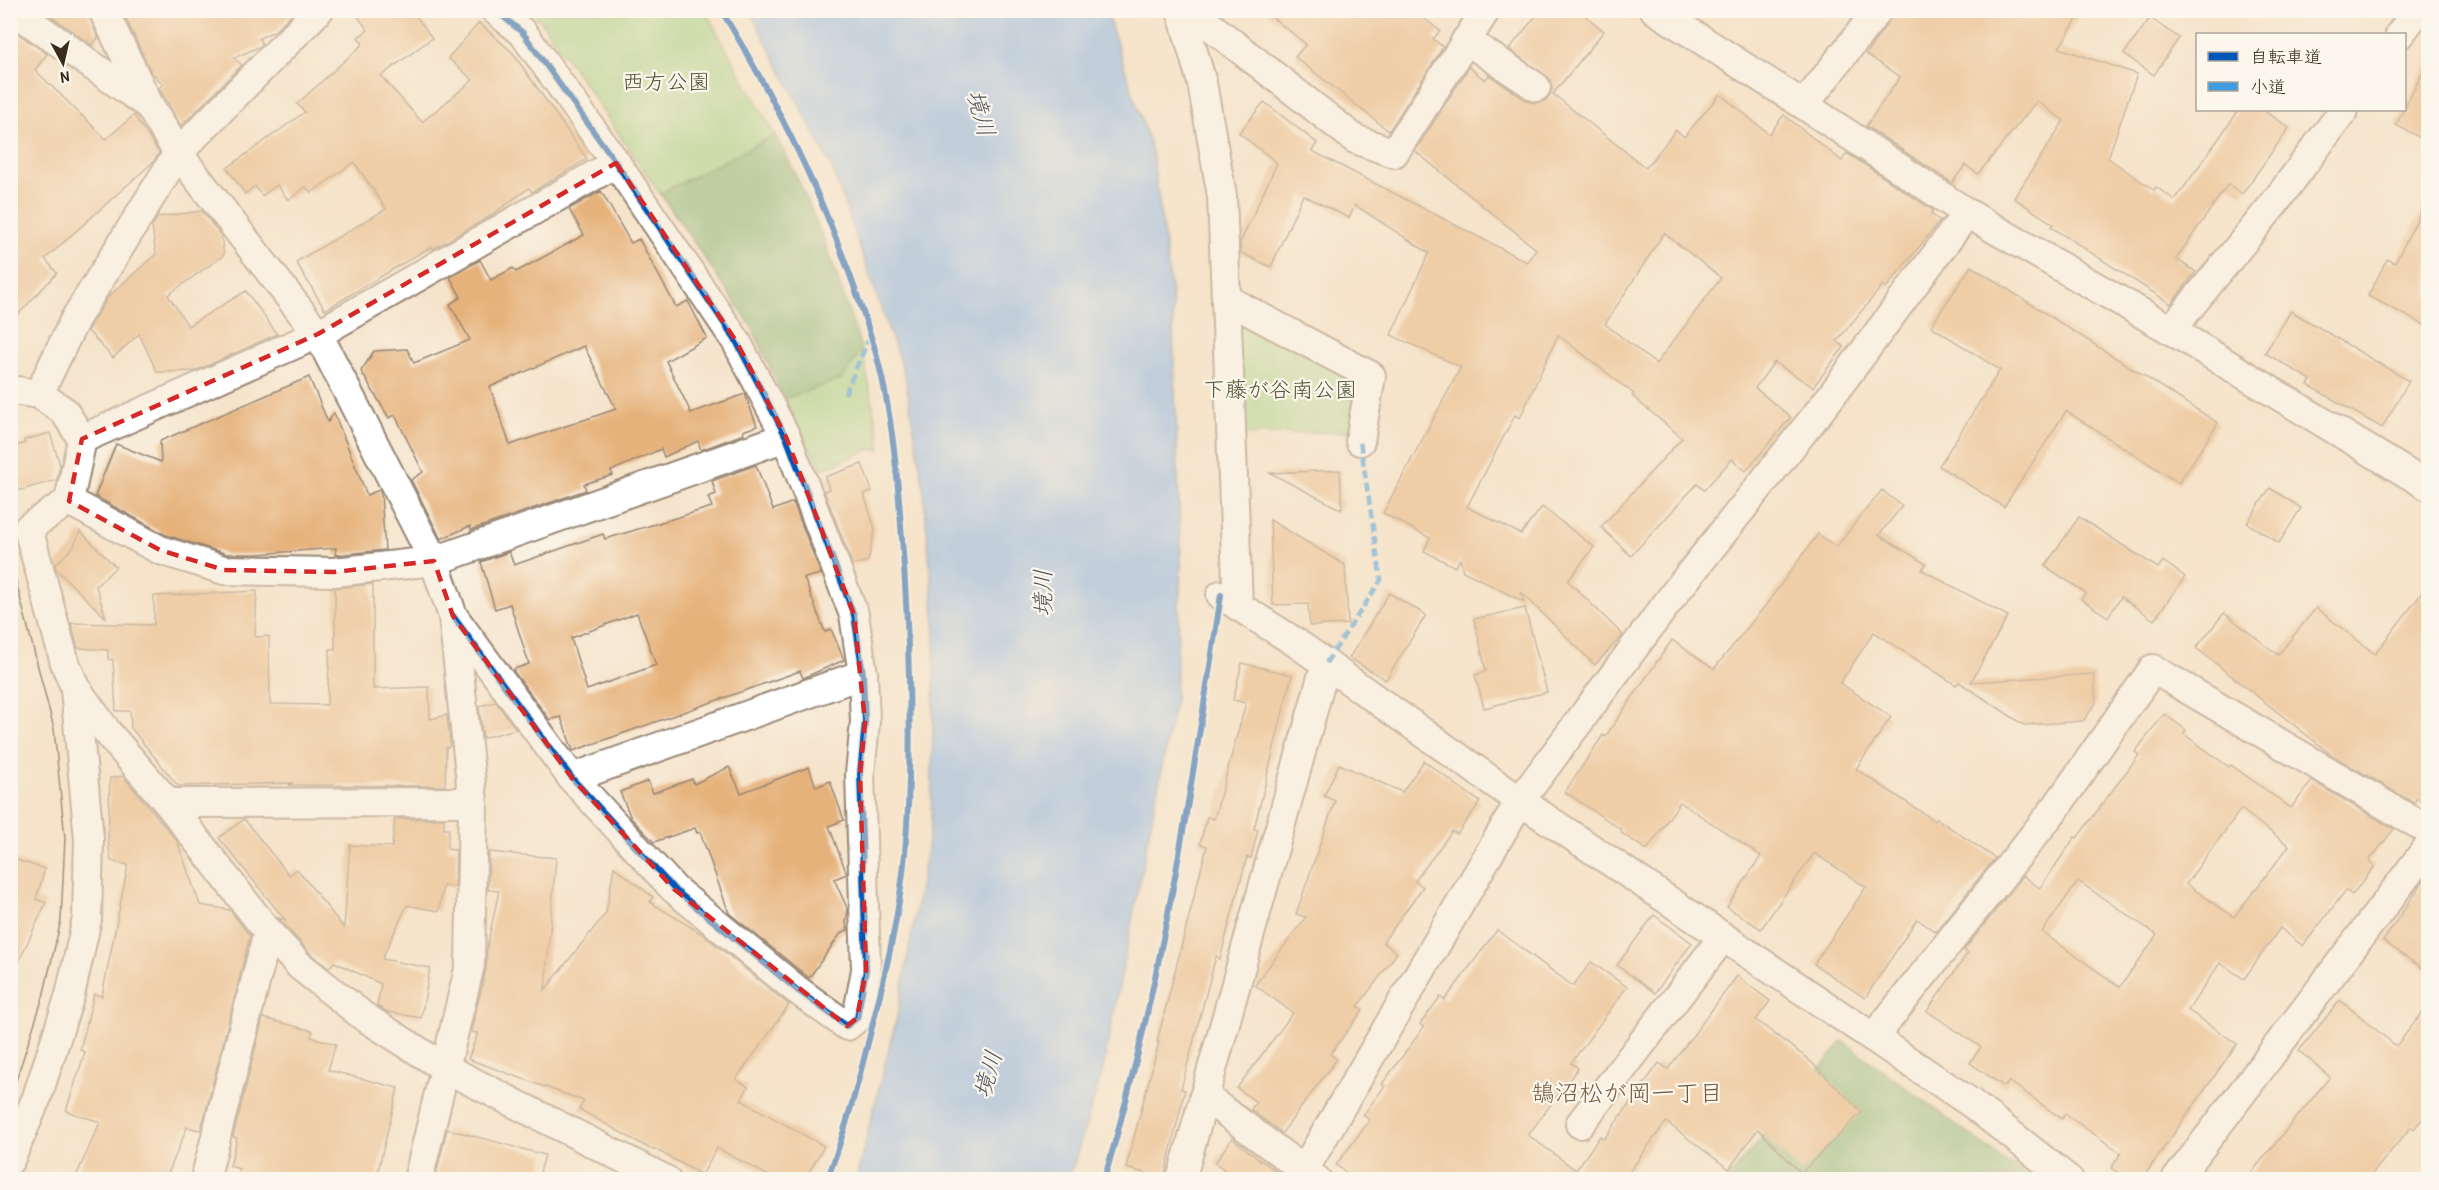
<svg xmlns="http://www.w3.org/2000/svg" width="2439" height="1190" viewBox="0 0 2439 1190" font-family="'Patrick Hand','Klee One',sans-serif">
<style>
.green{fill:#9dd385;stroke:#6c7e52;stroke-width:1.5}
.forest{fill:#7eb572;stroke:#5c7048;stroke-width:1.5}
.water{fill:#83b6f0;stroke:#5f7087;stroke-width:1.5}
.building{fill:#e6b27b;fill-rule:evenodd}
.lines{fill:none;stroke-linecap:round;stroke-linejoin:round}
.street-casing{stroke:#988674;stroke-width:32}
.street{stroke:#fff;stroke-width:28}
.tram{stroke:#3b2a1e;stroke-width:1.5}
.quiet{stroke:#3f9ce0;stroke-width:4.5;stroke-dasharray:9 4.5;stroke-linecap:butt}
.cycleway-casing{stroke:#fbf7ec;stroke-width:10}
.cycleway{stroke:#0057b8;stroke-width:6}
.marked{fill:none;stroke:#d62828;stroke-width:4.5;stroke-dasharray:12 8;stroke-linejoin:round}
.labels{text-anchor:middle;dominant-baseline:central;stroke-width:4.5;stroke-linejoin:round;paint-order:stroke}
.park-label{font-size:22px;fill:#545438;stroke:#fbf7ec}
.water-label{font-size:24px;font-style:italic;fill:#51545d;stroke:#fbf7ec}
.neighbourhood-label{font-size:24px;fill:#775a3f;stroke:#fbf7ec}
</style>
<rect width="100%" height="100%" fill="#fbf7ec"/>
<filter id="ink" filterUnits="userSpaceOnUse"><feTurbulence type="fractalNoise" baseFrequency=".0167" numOctaves="2"/><feDisplacementMap in="SourceGraphic" scale="12" xChannelSelector="R" yChannelSelector="G"/><feConvolveMatrix kernelMatrix="1 2 1 2 8 2 1 2 1" color-interpolation-filters="sRGB"/></filter>
<filter id="wash" filterUnits="userSpaceOnUse"><feTurbulence type="fractalNoise" baseFrequency=".008" numOctaves="4" result="noise"/><feDisplacementMap in="SourceGraphic" scale="24" xChannelSelector="R" yChannelSelector="G"/><feGaussianBlur stdDeviation="1.35" result="paint"/><feColorMatrix in="noise" values="0 0 0 0 0 0 0 0 0 0 0 0 0 0 0 0 0 1.4 0 .05"/><feComposite in="paint" operator="in"/></filter>
<g filter="url(#wash)">
<rect width="100%" height="100%" fill="#f5e3ca"/>
<g class="green">
<path d="M529,11H705L787,157L826,245L864,358L881,449L868,450L822,469L796,426L752,327L541,21Z"/>
<path d="M1234,316L1354,380V431L1239,435Z"/>
</g>
<g class="forest">
<path d="M775,135C813,202 837,276 862,350L841,379L784,399L752,327L661,193Z"/>
<path d="M1843,1041L2030,1179L1726,1180Z"/>
</g>
<path class="water" d="M750,11H1106L1152,152L1172,297L1181,565L1175,700L1102,1073L1069,1179H856L898,1013L931,824L935,624L923,484L905,376L831,165Z"/>
<g id="blocks">
<g class="building">
<path d="M42,10H87L98,38L92,45Z"/>
<path d="M122,10H177L184,17L197,10H295L275,31L259,38L262,44L261,46L234,58L242,65L181,126L159,88L163,84L151,72Z"/>
<path d="M353,10H412L432,38L381,76L422,122L473,80L448,58L479,23L512,52L587,159L532,192L529,188L487,218L433,249L432,247L420,253L325,310L296,262L386,209L354,162L311,193L306,187L288,200L277,185L262,196L255,186L245,194L227,168L305,112L297,104L363,44L358,37L368,30Z"/>
<path d="M1263,10H1414L1440,31L1433,39L1443,47L1389,131L1295,57L1306,44Z"/>
<path d="M1541,10H1578L1604,31L1553,94L1646,168L1676,130L1684,137L1720,94L1769,134L1784,115L1842,161L1847,153L1933,210L1931,214L1940,221L1886,288L1883,285L1837,341L1844,347L1813,387L1774,362L1755,388L1791,417L1746,471L1732,459L1704,490L1697,484L1631,556L1601,527L1682,438L1632,396L1634,394L1558,335L1520,418L1515,415L1467,507L1521,534L1542,507L1594,547L1568,581L1623,635L1595,665L1521,592L1524,602L1463,571L1460,559L1455,567L1424,551L1430,538L1383,513L1461,367L1391,335L1429,253L1355,205L1349,218L1303,195L1271,267L1241,253L1240,243L1277,163L1239,133L1264,102L1317,143L1312,151L1527,262L1536,249L1415,151L1469,67L1485,80L1489,75L1527,101L1535,103L1544,101L1549,97L1552,89L1550,79L1509,49ZM1664,233L1721,278L1656,364L1605,324Z"/>
<path d="M1896,10H2083L2059,48L2137,74L2108,158L2154,190L2156,187L2175,200L2239,110H2263L2289,128L2242,194L2228,184L2176,259L2196,272L2171,304L2051,227L2053,224L2014,198L2064,121L2037,101L1978,174L1965,165L1952,183L1866,126L1900,77L1866,54Z"/>
<path d="M2150,18L2179,38L2154,75L2124,54Z"/>
<path d="M10,28L47,54L35,70L106,139L134,115L159,153L154,161L45,259L57,273L10,323Z"/>
<path d="M2428,62V142L2396,125Z"/>
<path d="M601,191L631,243L639,239L676,307L688,301L707,338L666,361L691,413L745,394L757,426L743,431L744,434L701,450L698,441L664,457L661,449L611,471L613,475L584,484L586,490L471,530L470,526L441,539L411,480L423,472L395,415L389,418L361,371L374,351L407,349L414,363L470,340L450,304L461,297L450,277L480,260L491,280L513,268L516,272L584,235L569,209ZM584,346L616,409L510,445L490,387Z"/>
<path d="M2428,198V327L2368,296L2387,259L2395,263Z"/>
<path d="M202,211L221,236L224,255L168,295L188,326L246,291L277,334L195,371L157,372L139,334L113,358L88,331L89,327L108,297L156,254L152,226L158,217Z"/>
<path d="M1971,266L2218,423L2179,483L2066,411L2004,507L1939,466L2000,370L1931,326Z"/>
<path d="M2291,311L2409,381L2382,428L2308,385L2311,380L2265,353Z"/>
<path d="M309,377L328,422L334,413L367,495L379,490L381,494L385,550L335,555L336,548L258,554H227L166,535L95,496L116,444L161,462L160,441Z"/>
<path d="M50,433L60,465L57,480L10,493V448L25,443L24,440Z"/>
<path d="M862,464L872,491L864,494L875,529L868,561L853,565L824,491L829,489L825,477Z"/>
<path d="M756,465L773,510L793,502L821,574L804,578L825,632L831,629L844,660L803,678L800,671L573,751L561,717L550,720L514,672V669L529,664L510,604L495,609L481,562L509,552L514,565L603,534L605,539L712,507L708,497L716,494L712,481ZM637,613L656,665L587,690L571,638Z"/>
<path d="M1340,470L1342,510L1270,473Z"/>
<path d="M2270,488L2301,508L2279,543L2247,523Z"/>
<path d="M1882,490L1902,506L1879,535L1926,564L1922,570L2008,616L1971,682L2094,674L2096,703L2083,721L2024,725L1959,682L1956,685L1874,632L1840,683L1891,717L1856,769L1935,821L1937,819L1995,858L1936,932L1917,919L1865,998L1814,964L1866,887L1814,853L1761,929L1727,907L1761,856L1680,802L1647,850L1621,833L1622,830L1565,792L1603,735L1605,737L1672,640L1714,669L1765,606L1818,534L1836,547Z"/>
<path d="M2079,517L2158,568L2163,561L2185,577L2154,620L2121,597L2108,617L2081,599L2086,593L2045,566Z"/>
<path d="M1270,520L1345,565L1348,624L1310,626L1308,604L1273,605Z"/>
<path d="M80,531L116,567L96,586L106,618L56,569L55,565L74,546Z"/>
<path d="M373,584V689L429,687L430,719L447,715L450,746L446,748L445,786L289,785L293,783L178,786L131,728L130,711H116L113,660L108,659V650L78,648L71,623L154,625V596L257,591L255,637L269,636L270,704L327,705L330,649H335V588Z"/>
<path d="M2428,585V807L2417,798L2414,803L2332,755L2196,648L2224,613L2278,655L2316,608L2375,654Z"/>
<path d="M1389,593L1426,615L1386,680L1349,658Z"/>
<path d="M1525,608L1547,692L1484,708L1475,675L1486,671L1474,619Z"/>
<path d="M1242,663L1292,675L1254,829L1258,830L1251,858L1247,857L1220,959L1216,956L1181,1089L1185,1090L1164,1178L1126,1168L1159,1042H1157L1207,846L1200,844L1207,817L1214,819L1246,703L1233,700Z"/>
<path d="M496,702L516,729L483,738L479,706Z"/>
<path d="M2164,714L2186,730L2184,734L2229,767L2231,765L2291,808L2312,781L2394,829L2369,861L2375,866L2352,895L2346,890L2303,946L2280,928L2244,979L2220,963L2188,1010L2237,1044L2142,1179H2127L2111,1168L2121,1153L2065,1114L2062,1119L2009,1081L2005,1087L1970,1063L1981,1047L1927,1011L1968,953L1964,950L2023,876L2040,888L2075,837L2077,838L2139,755L2135,752ZM2241,809L2289,846L2234,917L2186,884ZM2078,881L2157,935L2120,987L2042,932Z"/>
<path d="M1424,761L1480,802L1457,834L1452,831L1415,881L1423,887L1383,942L1397,953L1358,1006L1363,1010L1330,1054L1337,1059L1282,1133L1251,1110L1256,1102L1237,1088L1293,1013L1255,985L1306,917L1296,914L1335,801L1324,796L1339,764L1402,792Z"/>
<path d="M729,767L741,793L809,767L816,787L830,781L844,820L829,826L846,872L847,874L834,879L848,910L846,923L848,930L841,933L809,978L729,913L700,832L697,833L695,828L654,842L631,818L620,792L648,781L653,793L692,779L694,784Z"/>
<path d="M123,776L177,841L200,905L230,910L250,936L201,1130L187,1127L166,1179H75L100,1122L66,1111L85,1052L80,1050L94,994L102,996L128,865L111,861L108,841L110,778Z"/>
<path d="M244,819L289,875L297,869L344,928L350,845L392,847L395,819H444V829H449L447,849L456,850L455,887L443,886L439,911L407,905L382,959L430,968L421,1018L388,1012L377,1006L381,984L334,962L329,968L311,954L281,921L278,918L285,920L219,838Z"/>
<path d="M489,852L556,858L545,990L606,913L614,867L653,897L650,902L704,935L789,1005L736,1079L748,1087L741,1100L824,1146L805,1179H775L717,1148L702,1175L653,1148L652,1150L579,1109L584,1101L468,1059L478,1033L471,1032L486,969L487,947L499,891L488,890Z"/>
<path d="M10,858L45,869L36,899L46,903L10,980Z"/>
<path d="M2428,874V972L2383,941Z"/>
<path d="M1654,915L1692,943L1655,993L1617,965Z"/>
<path d="M1497,930L1573,986L1591,962L1627,987L1571,1063L1578,1068L1528,1135L1576,1170L1600,1136L1604,1139L1659,1063L1668,1069L1737,976L1770,1001L1756,1020L1808,1059L1862,1112L1801,1173L1758,1129L1729,1169L1666,1122L1624,1179H1356L1336,1165L1370,1120L1363,1115L1385,1086L1382,1084L1424,1027L1420,1024L1440,997L1445,1000Z"/>
<path d="M2340,1000L2396,1046L2428,1006V1112L2414,1129L2411,1127L2368,1179H2246L2330,1077L2299,1051Z"/>
<path d="M263,1018L313,1031L311,1037L336,1044L328,1070L398,1088L376,1179H237L240,1169L230,1166L237,1138L233,1137Z"/>
<path d="M447,1129L545,1155L538,1179H435Z"/>
<path d="M1232,1138L1261,1161L1289,1179H1238L1215,1163Z"/>
</g>
</g>
</g>
<g filter="url(#ink)">
<use href="#blocks" fill-opacity="0" stroke="#988674" stroke-width="1.5"/>
<g class="lines">
<defs>
<g id="street">
<path d="M13,10L147,104"/>
<path d="M103,10L149,105L178,153L318,334L434,561L453,616L473,802L470,965L418,1180"/>
<path d="M1181,10L1202,83L1222,196L1238,606"/>
<path d="M1193,10L1213,28L1355,139L1394,153L1486,10"/>
<path d="M1655,10L1804,105L1967,213L2171,330L2428,486"/>
<path d="M2400,34L2418,10"/>
<path d="M1466,40L1536,87"/>
<path d="M1804,105L1878,10"/>
<path d="M1226,299L1371,376L1360,441"/>
<path d="M2171,330L2273,205L2344,110"/>
<path d="M10,390L39,394L64,411L82,439L69,501L28,528L65,663L75,687L108,733L168,803L268,932L300,966L363,1016L445,1068L666,1180"/>
<path d="M39,394L75,319L178,153L319,10"/>
<path d="M82,439L318,334L616,163"/>
<path d="M69,501L160,550L224,570L334,572L434,561L786,437"/>
<path d="M1221,595L1295,642L1520,801L1971,1103L2069,1180"/>
<path d="M453,616L572,778L674,889L797,990L847,1026L857,1018L866,970L860,774L865,722L863,674L854,615L786,437L736,341L616,163L523,33L495,10"/>
<path d="M572,778L863,674"/>
<path d="M168,803L473,802"/>
<path d="M1874,1037L2057,806L2153,669L2428,830"/>
<path d="M1204,1096L1317,1180"/>
<path d="M1580,1124L1723,937"/>
<path d="M10,1160L37,1097L70,995L87,919L89,839L75,689"/>
<path d="M1304,1170L1520,801L1674,594L1829,399L1967,213"/>
<path d="M205,1180L268,932"/>
<path d="M1181,1180L1326,663"/>
<path d="M2176,1180L2428,847"/>
</g>
</defs>
<use href="#street" class="street-casing"/>
<use href="#street" class="street"/>
<path class="tram" d="M10,558L54,729L65,838L61,920L43,997L10,1099"/>
<g class="quiet">
<path d="M656,10L659,16L668,10"/>
<path d="M845,394L870,336"/>
<path d="M1326,663L1381,580L1360,441"/>
</g>
<defs>
<g id="cycleway">
<path d="M721,10C785,114 837,227 873,343C894,412 899,495 904,567C910,662 913,758 905,853C900,912 886,971 872,1027C859,1079 846,1130 827,1180"/>
<path d="M453,616L572,778L674,889L797,990L847,1026L857,1018L866,970L860,774L865,722L863,674L854,615L786,437L736,341L616,163L523,33L495,10"/>
<path d="M1104,1180C1161,989 1191,791 1221,595"/>
</g>
</defs>
<use href="#cycleway" class="cycleway-casing"/>
<use href="#cycleway" class="cycleway"/>
</g>
</g>
<path d="M0 0H2439V1190H0ZM616,163L736,341L786,437L854,615L865,722L860,774L866,970L857,1018L847,1026L674,889L572,778L453,616L434,561L334,572L224,570L160,550L69,501L82,439L318,334Z" fill="#f5e3ca" fill-opacity=".55" fill-rule="evenodd"/>
<path class="marked" d="M616,163L736,341L786,437L854,615L865,722L860,774L866,970L857,1018L847,1026L674,889L572,778L453,616L434,561L334,572L224,570L160,550L69,501L82,439L318,334Z"/>
<g class="labels">
<g class="park-label">
<text x="666" y="81">西方公園</text>
<text x="1280" y="389">下藤が谷南公園</text>
</g>
<g class="water-label">
<text transform="translate(982 113) rotate(75)">境川</text>
<text transform="translate(1042 593) rotate(-90)">境川</text>
<text transform="translate(987 1074) rotate(-74)">境川</text>
</g>
<g class="neighbourhood-label">
<text x="1627" y="1092">鵠沼松が岡一丁目</text>
</g>
</g>
<rect width="2439" height="1190" fill="none" stroke="#fbf7ec" stroke-width="36"/>
<rect x="2196" y="33" width="210" height="78" fill="#fbf7ec" stroke="#aea59a" stroke-width="1.5"/>
<rect x="2208" y="52" width="30" height="9" fill="#0057b8" stroke="#aea59a" stroke-width="1.5"/>
<text x="2250" y="63" font-size="18" fill="#3b2a1e">自転車道</text>
<rect x="2208" y="82" width="30" height="9" fill="#3f9ce0" stroke="#aea59a" stroke-width="1.5"/>
<text x="2250" y="93" font-size="18" fill="#3b2a1e">小道</text>
<g transform="translate(63 63) rotate(172)" stroke="#fbf7ec" stroke-width="4.5" paint-order="stroke">
<path d="M0-4.5L10 22L0 15L-10 22Z" fill="#3b2a1e"/>
<text y="-9" font-size="16" font-weight="bold" text-anchor="middle" fill="#3b2a1e">N</text>
</g>
</svg>
